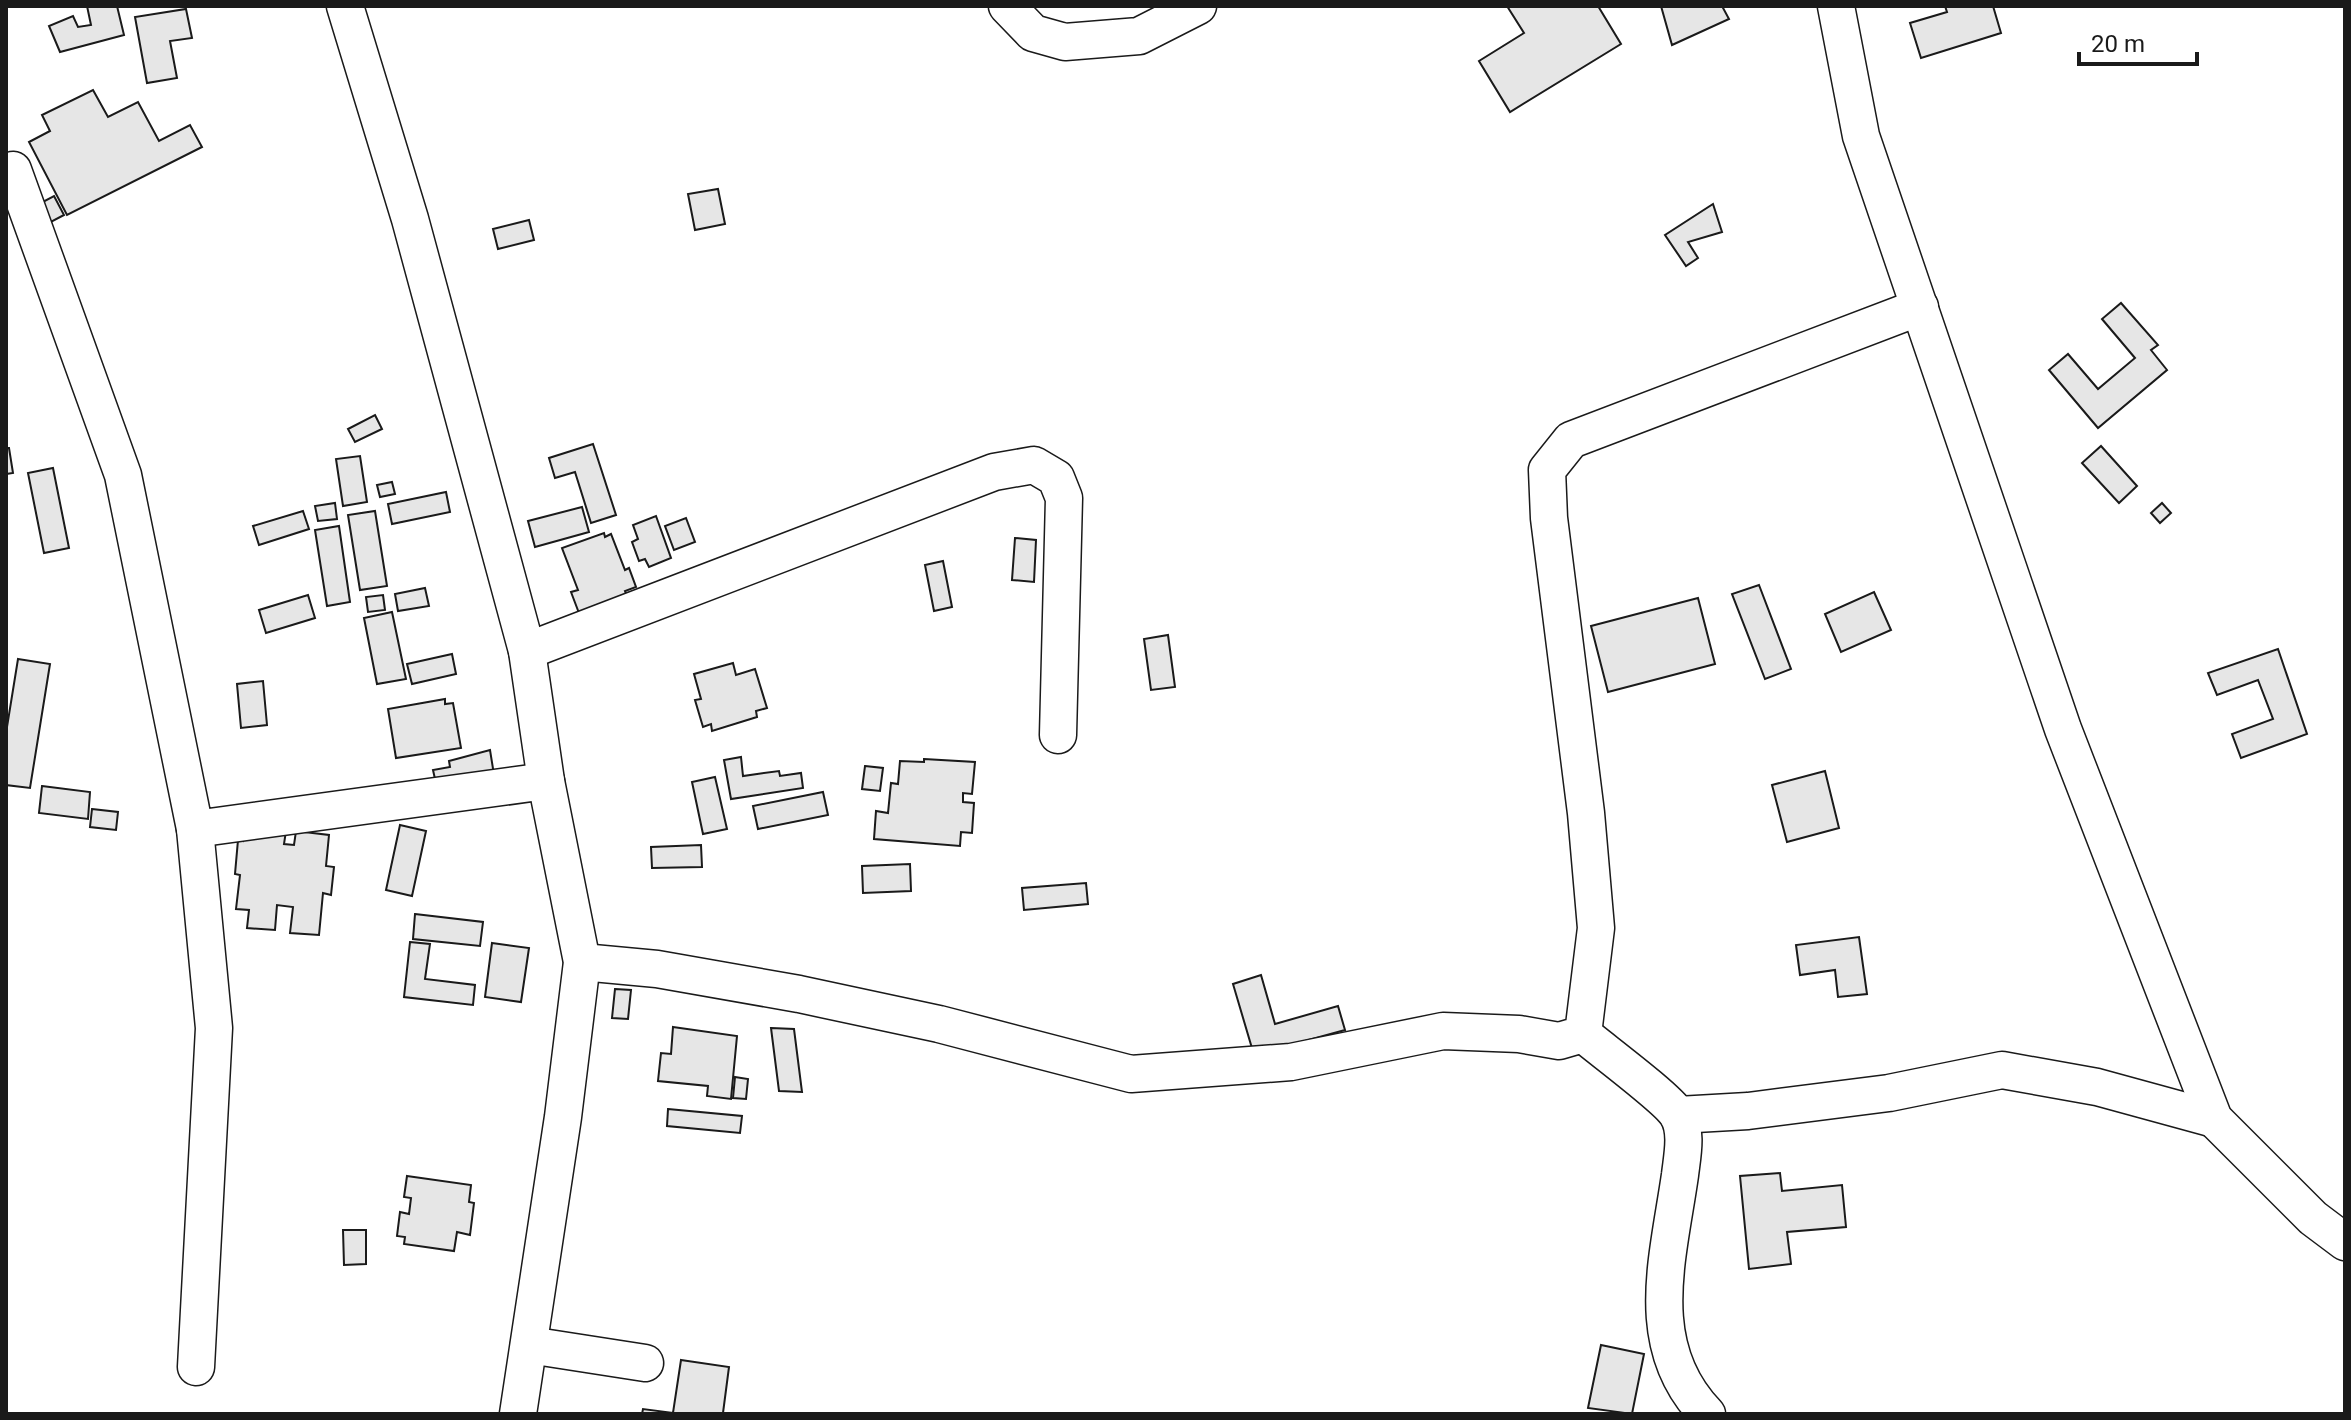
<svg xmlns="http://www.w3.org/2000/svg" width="2351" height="1420" viewBox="0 0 2351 1420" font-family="Roboto,sans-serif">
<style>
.building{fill:#e6e6e6;stroke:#1a1a1a;stroke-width:2}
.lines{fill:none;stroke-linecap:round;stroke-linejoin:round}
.street-casing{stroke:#1a1a1a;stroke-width:39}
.street{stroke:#fff;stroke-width:36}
</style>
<rect width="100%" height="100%" fill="#fff"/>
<g class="building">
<path d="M87,6H117L124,35L60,52L49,26L73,16L78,27L91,25Z"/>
<path d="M1507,6H1598L1621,44L1510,112L1479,61L1524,33Z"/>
<path d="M1661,6H1722L1729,19L1672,45Z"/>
<path d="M1945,6H1993L2001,33L1921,58L1910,23L1947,12Z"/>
<path d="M186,9L192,38L170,41L177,78L147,83L135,17Z"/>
<path d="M93,90L108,117L138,102L159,141L190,125L202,147L67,215L29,142L50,131L42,115Z"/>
<path d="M718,189L725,224L695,230L688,194Z"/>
<path d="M54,196L64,215L47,224L37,205Z"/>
<path d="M1713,204L1722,232L1688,242L1698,258L1686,266L1665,235Z"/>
<path d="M529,220L534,240L498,249L493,229Z"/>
<path d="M2121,303L2158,345L2151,350L2167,370L2098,428L2049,370L2068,354L2098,389L2135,358L2102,319Z"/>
<path d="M375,415L382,429L355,442L348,429Z"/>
<path d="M593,444L616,515L591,523L575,472L555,478L549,458Z"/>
<path d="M2101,446L2137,486L2119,503L2082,463Z"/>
<path d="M6,448H9L13,473L6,474Z"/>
<path d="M360,456L367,502L343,506L336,459Z"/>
<path d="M53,468L69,548L44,553L28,473Z"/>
<path d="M392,482L395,494L380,497L377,485Z"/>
<path d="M446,492L450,512L392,524L388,504Z"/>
<path d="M335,503L337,519L318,521L315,506Z"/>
<path d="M2162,503L2171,513L2160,523L2151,513Z"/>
<path d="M582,507L589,532L535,547L528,521Z"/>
<path d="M303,511L309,529L259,545L253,526Z"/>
<path d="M375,511L387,586L360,590L348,515Z"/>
<path d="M656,516L671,558L649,567L645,559L639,561L632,542L638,539L633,525Z"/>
<path d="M686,518L695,542L674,550L665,526Z"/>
<path d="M339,526L350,602L327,606L315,530Z"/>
<path d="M604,533L605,537L611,534L625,570L629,568L636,587L625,591L630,603L582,621L571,592L578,590L562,548Z"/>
<path d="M1015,538L1036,540L1034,582L1012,580Z"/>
<path d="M943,561L952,607L934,611L925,565Z"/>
<path d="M1759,585L1791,669L1765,679L1732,594Z"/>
<path d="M425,588L429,606L398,611L395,594Z"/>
<path d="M1874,592L1891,630L1841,652L1825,614Z"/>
<path d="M308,595L315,618L266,633L259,610Z"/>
<path d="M383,595L385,610L368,612L366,597Z"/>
<path d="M1698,598L1715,664L1608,692L1591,626Z"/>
<path d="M392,612L406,679L377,684L364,618Z"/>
<path d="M1168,635L1175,687L1151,690L1144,639Z"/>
<path d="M2278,649L2307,734L2241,758L2232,734L2273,719L2258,680L2217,695L2208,673Z"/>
<path d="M452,654L456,674L412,684L407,664Z"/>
<path d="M18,659L50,664L30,788L6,785V733Z"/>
<path d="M733,663L736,675L755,669L767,708L756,711L757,717L712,731L711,724L703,727L695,700L701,699L694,674Z"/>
<path d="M263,681L267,725L241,728L237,684Z"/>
<path d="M445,699V704L453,703L461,748L396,758L388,709Z"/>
<path d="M490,750L495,781L435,779L433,770L450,767L449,761Z"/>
<path d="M741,757L743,776L779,771L780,776L801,773L803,788L731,799L724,760Z"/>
<path d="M924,759L975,762L972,794L963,793V802L974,803L972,833L961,832L960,846L874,839L876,811L888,813L891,783L898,784L900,761L924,762Z"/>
<path d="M865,766L883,768L880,791L862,789Z"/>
<path d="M1825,771L1839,828L1787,842L1772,785Z"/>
<path d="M715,777L727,829L703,834L692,782Z"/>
<path d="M42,786L90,792L88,819L39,813Z"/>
<path d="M823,792L828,815L758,829L753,806Z"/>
<path d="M92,809L118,812L116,830L90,827Z"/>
<path d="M400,825L426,831L412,896L386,890Z"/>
<path d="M244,827L286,831L284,844L294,845L296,831L329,835L326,866L334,867L331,895L323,893L319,935L290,933L293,907L277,905L275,930L247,928L249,910L236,909L240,875L235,874L238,840L243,841Z"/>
<path d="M701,845L702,867L652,868L651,847Z"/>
<path d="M910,864L911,891L863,893L862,866Z"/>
<path d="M1086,883L1088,904L1024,910L1022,888Z"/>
<path d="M415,914L483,922L480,946L413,939Z"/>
<path d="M1859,937L1867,994L1838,997L1835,970L1800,975L1796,945Z"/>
<path d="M410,942L430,944L425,979L475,985L473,1005L404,997Z"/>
<path d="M492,943L529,948L521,1002L485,997Z"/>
<path d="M1261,975L1275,1024L1338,1006L1345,1030L1254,1055L1233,984Z"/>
<path d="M615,989L631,990L628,1019L612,1018Z"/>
<path d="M673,1027L737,1036L731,1099L707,1096L708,1086L658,1081L661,1053L671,1054Z"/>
<path d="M771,1028L794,1029L802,1092L779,1091Z"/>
<path d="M735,1077L748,1079L746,1099L733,1098Z"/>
<path d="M668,1109L742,1116L740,1133L667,1126Z"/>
<path d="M1780,1173L1782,1191L1842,1185L1846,1227L1787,1232L1791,1264L1749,1269L1740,1176Z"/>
<path d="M407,1176L471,1185L469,1202L474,1203L470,1235L457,1232L454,1251L404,1244L405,1237L397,1236L400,1212L409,1214L411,1198L404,1197Z"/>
<path d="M343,1230H366V1264L344,1265Z"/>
<path d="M1601,1345L1644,1354L1632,1414L1588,1408Z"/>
<path d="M681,1360L729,1367L723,1413L731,1414H642L643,1409L673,1413Z"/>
</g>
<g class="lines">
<defs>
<g id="street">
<path d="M345,6L410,219L527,651L546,781L582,962L563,1117L518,1414"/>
<path d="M1007,6L1033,33L1065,42L1139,36L1198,6"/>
<path d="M1836,6L1861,136L2063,729L2214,1119L2313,1218L2345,1242"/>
<path d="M13,170L123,475L195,829L546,781"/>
<path d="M527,651L994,472L1034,465L1056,478L1064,498L1058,735"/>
<path d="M195,829L214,1028L196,1367"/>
<path d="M582,962L657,969L799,994L939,1024L1131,1074L1291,1062L1443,1031L1519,1034L1559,1041L1583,1034L1596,928L1586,813L1549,518L1547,470L1571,440L1920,307"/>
<path d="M1583,1034C1602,1050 1667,1098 1677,1114C1688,1131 1682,1157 1680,1175C1668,1259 1641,1346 1707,1414"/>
<path d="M1678,1115L1748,1111L1889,1093L2002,1070L2097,1087L2214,1119"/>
<path d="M529,1345L645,1363"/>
</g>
</defs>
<use href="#street" class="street-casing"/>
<use href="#street" class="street"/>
</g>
<rect width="2351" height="1420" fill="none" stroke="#1a1a1a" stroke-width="16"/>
<path d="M2079 52v12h118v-12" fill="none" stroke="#1a1a1a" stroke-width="4"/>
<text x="2091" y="52" font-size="24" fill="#1a1a1a" stroke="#ffffff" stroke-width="6" paint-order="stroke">20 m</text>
</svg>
